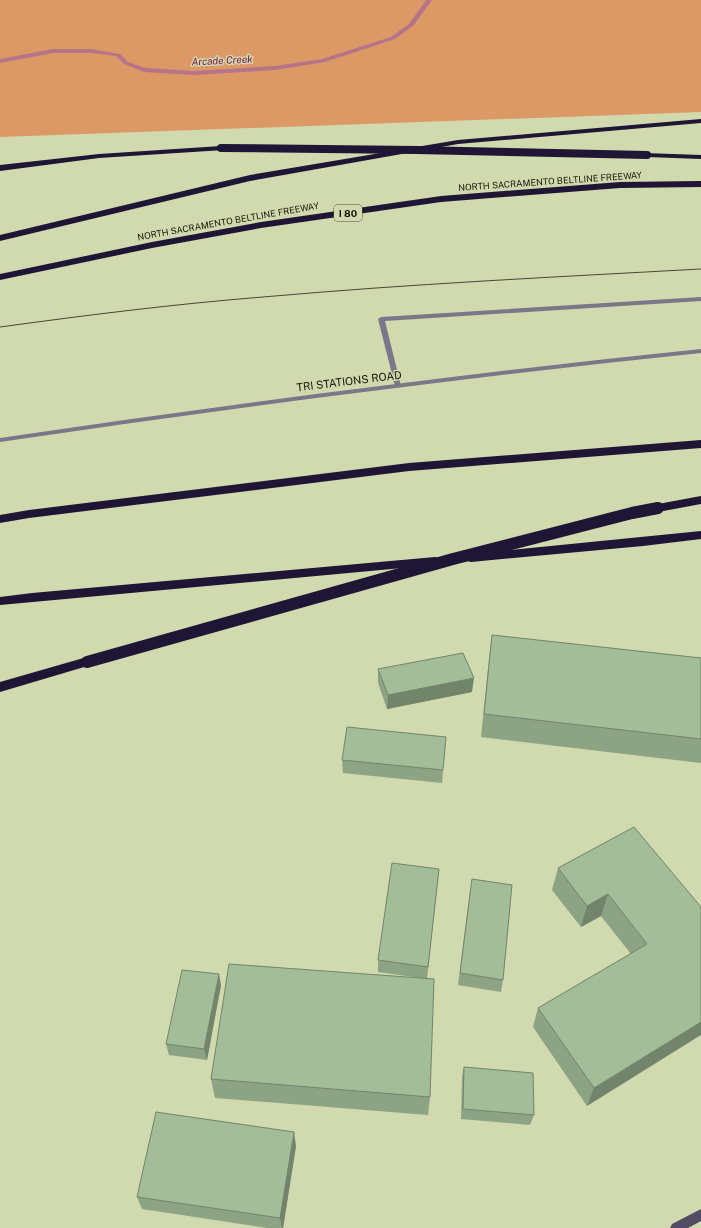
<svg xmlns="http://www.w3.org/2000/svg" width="701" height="1228" viewBox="0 0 701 1228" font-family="'Public Sans',sans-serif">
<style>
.green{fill:#dc9966}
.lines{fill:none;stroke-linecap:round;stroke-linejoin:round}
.stream{fill:#b57487;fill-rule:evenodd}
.service{fill:#7c7788;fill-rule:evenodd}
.minor{fill:#7c7788;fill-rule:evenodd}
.secondary{fill:#524c64;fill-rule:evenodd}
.motorway{fill:#1f1534;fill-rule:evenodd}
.tram{stroke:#454932;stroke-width:1}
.motorway-bridge-far1{stroke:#1f1534;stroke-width:8}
.motorway-bridge{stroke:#1f1534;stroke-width:12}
.wall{fill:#8ca384}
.shaded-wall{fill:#72846b}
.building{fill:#a3bd99;stroke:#72846b}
.labels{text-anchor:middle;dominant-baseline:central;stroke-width:3;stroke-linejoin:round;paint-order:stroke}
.far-street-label{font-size:9px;fill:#131506;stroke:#d1d9ae}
.far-water-label{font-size:10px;font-style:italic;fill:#770d43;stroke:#d1d9ae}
.shield{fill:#d1d9ae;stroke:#4c5038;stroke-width:1}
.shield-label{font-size:10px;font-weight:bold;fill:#131506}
.street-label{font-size:11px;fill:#131506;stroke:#d1d9ae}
</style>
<rect width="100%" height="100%" fill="#d1d9ae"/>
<path class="green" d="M0,0H701V112L0,137Z"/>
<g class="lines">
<path class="stream" d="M426,0H432L413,26L395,39L325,62L275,70L193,75L144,72L124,64L116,56L91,53H53L0,63V59L53,49H91L120,54L128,62L145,68L193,71L275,66L322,59L391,37L409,24Z"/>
<path class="service" d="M701,297V301L385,321L401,386L398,388L395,386L378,319L381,317Z"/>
<path class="minor" d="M701,349V353C467,377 233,408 0,442V438C233,404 467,373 701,349Z"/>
<path class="secondary" d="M701,1209V1221L688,1228H670L672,1224Z"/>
<g class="motorway">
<path d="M701,119V123L458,144L250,181L0,241V235L250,175L458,140Z"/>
<path d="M221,146H224V150L99,158L0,171V165L99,154Z"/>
<path d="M644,153L701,155V159L647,157H644L643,155Z"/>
<path d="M701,181V187L620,188L441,202L261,228L152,248L0,280V274L152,242L261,222L441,196L620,182Z"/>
<path d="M701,440V448L409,471L29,518L0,523V515L29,510L409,463Z"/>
<path d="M701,496V504L658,512L654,511L652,508L654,505L658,504Z"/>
<path d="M701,531V539L643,546L471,562L467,561L465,558L467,555L471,554Z"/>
<path d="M435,557L439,558L441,561L439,564L435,565L0,605V597L32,593Z"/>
<path d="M87,657L91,659L93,662L91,665L0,692V682Z"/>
</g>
<path class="tram" d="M0,327C88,315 175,304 263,297C409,284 555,277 701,269"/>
<path class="motorway-bridge-far1" d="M221,148L416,150L647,155"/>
<path class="motorway-bridge" d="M87,662L453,559L632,513L658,508"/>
</g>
<g class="wall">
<path d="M492,635L701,658V763L481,737L489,659Z"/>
<path d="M378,669L472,692L387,709L378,683Z"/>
<path d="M446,737L442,783L343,773L342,760Z"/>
<path d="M558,868L701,907L587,1106L533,1027L538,1008L631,954L601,916L581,927L552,890Z"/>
<path d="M439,869L427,979L430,1097L428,1115L215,1098L211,1079L420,978L378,972V960Z"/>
<path d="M470,891L503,980L501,992L458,985Z"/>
<path d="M221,985L207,1060L169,1055L166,1044Z"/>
<path d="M464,1067L534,1115L530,1125L461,1119L462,1077Z"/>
<path d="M296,1146L283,1228H267L142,1209L137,1197Z"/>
</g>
<g class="shaded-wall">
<path d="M474,678L472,692L387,709L388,695Z"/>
<path d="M608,894L601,916L581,927L587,906Z"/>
<path d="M219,974L221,985L207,1060L204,1049Z"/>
<path d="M701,1022V1035L587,1106L594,1088Z"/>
<path d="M294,1132L296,1146L283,1228H282L280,1218Z"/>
</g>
<g class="building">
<path d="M492,635L701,658V739L484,714Z"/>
<path d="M463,653L474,678L388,695L378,669Z"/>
<path d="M347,727L446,737L443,770L342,760Z"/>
<path d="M634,827L701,907V1022L594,1088L538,1008L647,944L608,894L587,906L558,868Z"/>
<path d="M392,863L439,869L428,967L378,960Z"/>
<path d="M472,879L512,885L503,980L460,973Z"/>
<path d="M229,964L434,979L430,1097L211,1079Z"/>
<path d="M182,970L219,974L204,1049L166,1044Z"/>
<path d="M464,1067L533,1073L534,1115L463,1109Z"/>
<path d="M156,1112L294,1132L280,1218L137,1197Z"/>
</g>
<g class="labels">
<g class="far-street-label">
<text transform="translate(550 181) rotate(-4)">NORTH SACRAMENTO BELTLINE FREEWAY</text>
<text transform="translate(228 221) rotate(-10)">NORTH SACRAMENTO BELTLINE FREEWAY</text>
</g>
<g class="far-water-label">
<text transform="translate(222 60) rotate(-3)">Arcade Creek</text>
</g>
<rect class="shield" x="334" y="205" width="28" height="16" rx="3"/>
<g class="shield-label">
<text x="348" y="213">I 80</text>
</g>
<g class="street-label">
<text transform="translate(349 381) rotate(-7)">TRI STATIONS ROAD</text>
</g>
</g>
</svg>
